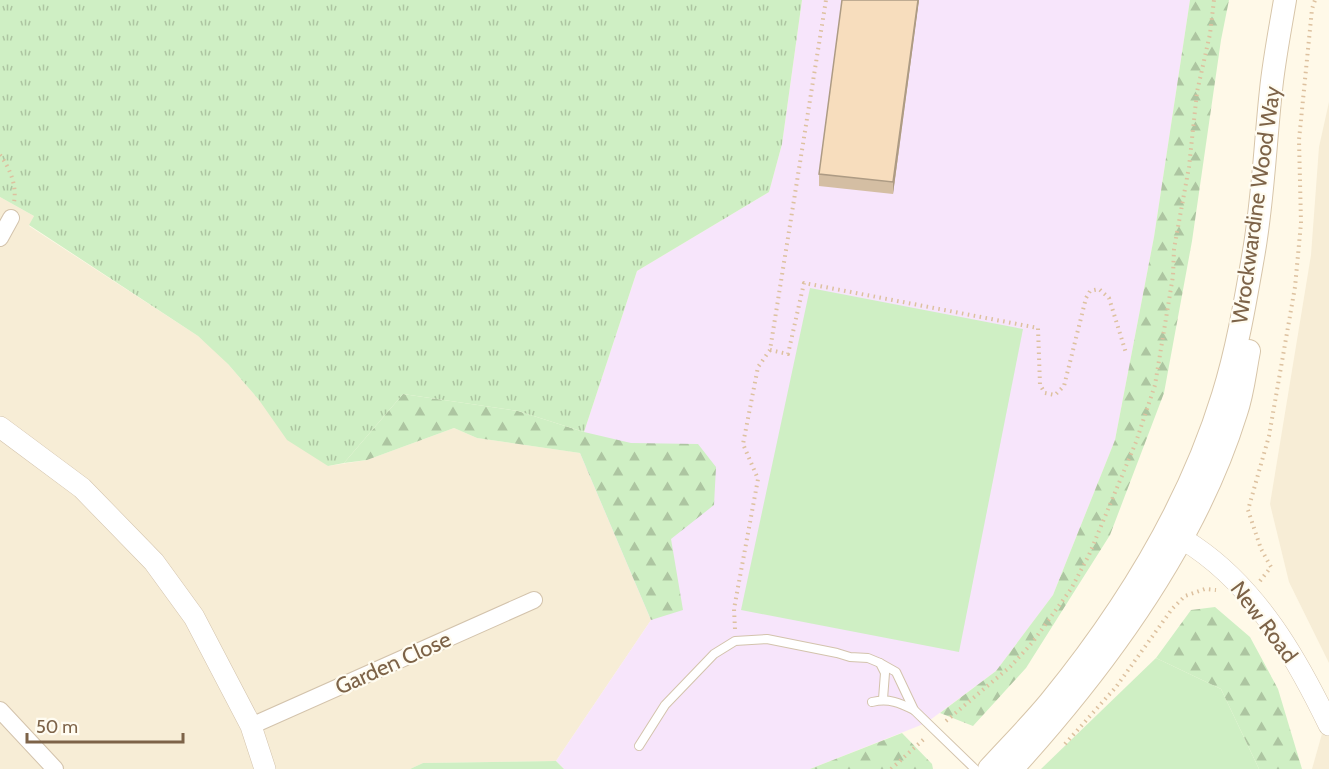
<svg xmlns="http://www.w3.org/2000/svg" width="1329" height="769" viewBox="0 0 1329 769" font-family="Cabin,sans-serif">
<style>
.residential{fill:#f7edd6}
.education{fill:#f7e5fb}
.grass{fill:#cfefc4}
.forest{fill:url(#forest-firs)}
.park{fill:url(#park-tufts)}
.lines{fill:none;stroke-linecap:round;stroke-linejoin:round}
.service-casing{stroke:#d3c3ac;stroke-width:10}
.minor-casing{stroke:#d3c3ac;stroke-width:18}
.tertiary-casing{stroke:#d3c3ac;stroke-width:22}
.secondary-casing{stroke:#d7c5a9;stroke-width:24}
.path{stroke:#ddc19f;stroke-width:4;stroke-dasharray:1.5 4.5;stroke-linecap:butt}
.service{stroke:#fff;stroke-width:8}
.minor{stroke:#fff;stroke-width:16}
.tertiary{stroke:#fff;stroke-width:21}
.secondary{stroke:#fff;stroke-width:22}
.wall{fill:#d4bea3}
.shaded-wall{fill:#ad9b84}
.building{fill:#f7ddbd;stroke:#ad9b84;stroke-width:1.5}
.labels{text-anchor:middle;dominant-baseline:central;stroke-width:4.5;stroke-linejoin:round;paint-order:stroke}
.street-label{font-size:22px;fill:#7d6348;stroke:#fffcf1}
</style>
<defs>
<pattern id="forest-firs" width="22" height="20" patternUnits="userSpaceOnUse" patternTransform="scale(1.5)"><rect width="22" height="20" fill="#cfefc4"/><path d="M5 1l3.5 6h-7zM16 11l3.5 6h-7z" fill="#adc5a1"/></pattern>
<pattern id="park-tufts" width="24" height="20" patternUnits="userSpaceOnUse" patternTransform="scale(1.5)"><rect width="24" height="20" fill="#cfefc4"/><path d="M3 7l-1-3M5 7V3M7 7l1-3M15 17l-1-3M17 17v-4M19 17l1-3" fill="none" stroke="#adc5a1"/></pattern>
</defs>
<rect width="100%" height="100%" fill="#fff9e8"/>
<g class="residential">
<path d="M1329,102V663L1289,582L1270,504L1311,255L1319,147Z"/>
<path d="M0,197L34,216L29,226L198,336L222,357L259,400L328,466L367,460L454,428L477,438L580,453L651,620L556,761L423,763L410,769H0Z"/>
<path d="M1329,709V769H1312Z"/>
</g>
<path class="education" d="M802,0H1190L1154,237L1115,440L1053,595L996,671L926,723L810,769H564L556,761L651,620L580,453L584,432L637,271L769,192L782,144Z"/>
<g class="grass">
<path d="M810,288L1023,329L959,652L741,610Z"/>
<path d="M1156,658L1221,689L1259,769H1041Z"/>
<path d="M556,761L564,769H410L423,763Z"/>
</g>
<g class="forest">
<path d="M1190,0H1229L1221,40L1192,241L1164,393L1110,535L1026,668L973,726L940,713L996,671L1053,595L1115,440L1154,237Z"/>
<path d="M403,394L518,411L584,432L631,443L698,444L716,467L714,505L671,539L683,610L651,620L580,453L477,438L454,428L367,460L344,463Z"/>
<path d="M1215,607L1250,637L1278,689L1302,769H1259L1221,689L1156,658L1191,610Z"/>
<path d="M902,733L932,764L933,769H810Z"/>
</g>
<path class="park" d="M0,0H802L782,144L769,192L637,271L584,432L518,411L403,394L344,463L328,466L287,440L259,400L228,364L198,336L29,225L34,216L0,197Z"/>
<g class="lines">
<defs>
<g id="service">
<path d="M880,663L896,672L914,710L975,769"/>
<path d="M872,702C889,698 900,703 914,710"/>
<path d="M639,746L665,705L714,654L735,641L767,639L837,653L850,657L868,658L880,663L885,673L883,699"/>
</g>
<g id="minor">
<path d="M0,238L11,218"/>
<path d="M0,710L55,769"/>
<path d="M251,726L534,600"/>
</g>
<g id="tertiary">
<path d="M0,427L82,488L154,562L194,617L251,726L265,769"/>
<path d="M1167,533C1176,537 1187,541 1195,547C1258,590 1297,659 1329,725"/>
</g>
<g id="secondary">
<path d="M989,769C1009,747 1031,725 1050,702C1125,610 1188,509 1223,395C1237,350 1245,303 1253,257C1263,202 1265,145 1271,90C1274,60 1280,30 1285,0"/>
<path d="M1012,769C1104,668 1195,545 1236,413C1243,393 1245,371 1249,351"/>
</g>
</defs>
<use href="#service" class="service-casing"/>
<use href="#minor" class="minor-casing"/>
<use href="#tertiary" class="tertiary-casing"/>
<use href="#secondary" class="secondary-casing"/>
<g class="path">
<path d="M0,155C10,168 17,186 14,202"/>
<path d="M770,350L788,354L804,283L1038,328L1040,385L1045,393L1055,395L1064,386L1086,298L1090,291L1099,289L1109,298L1126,353"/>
<path d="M1260,581L1271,567L1261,549L1248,510L1269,436L1295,287L1301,223L1299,140L1312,9L1315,0"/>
<path d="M735,629L734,609L758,479L743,444L758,367L770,350L826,0"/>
<path d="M946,721L1011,666L1032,643L1071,589L1089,555L1136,442L1155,385L1173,276L1174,249L1189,167L1197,92L1210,34L1214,0"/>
<path d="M1065,744L1116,687L1172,609L1185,596L1205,589L1216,590"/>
<path d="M891,769L924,739"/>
</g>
<use href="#service" class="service"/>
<use href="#minor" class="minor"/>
<use href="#tertiary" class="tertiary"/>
<use href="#secondary" class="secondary"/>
</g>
<path class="wall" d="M919,0L893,194L819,186V174Z"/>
<path class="shaded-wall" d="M918,0H919L893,194V182Z"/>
<path class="building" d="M842,0H918L893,182L819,174Z"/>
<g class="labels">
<g class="street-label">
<text transform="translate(1256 205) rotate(-82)">Wrockwardine Wood Way</text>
<text transform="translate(1264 622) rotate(53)">New Road</text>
<text transform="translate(393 663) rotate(-24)">Garden Close</text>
</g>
</g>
<path d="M27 733v9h156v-9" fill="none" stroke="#7d6348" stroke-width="3"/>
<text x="36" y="733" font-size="18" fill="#7d6348" stroke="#fffcf1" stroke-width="4.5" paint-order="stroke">50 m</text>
</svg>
